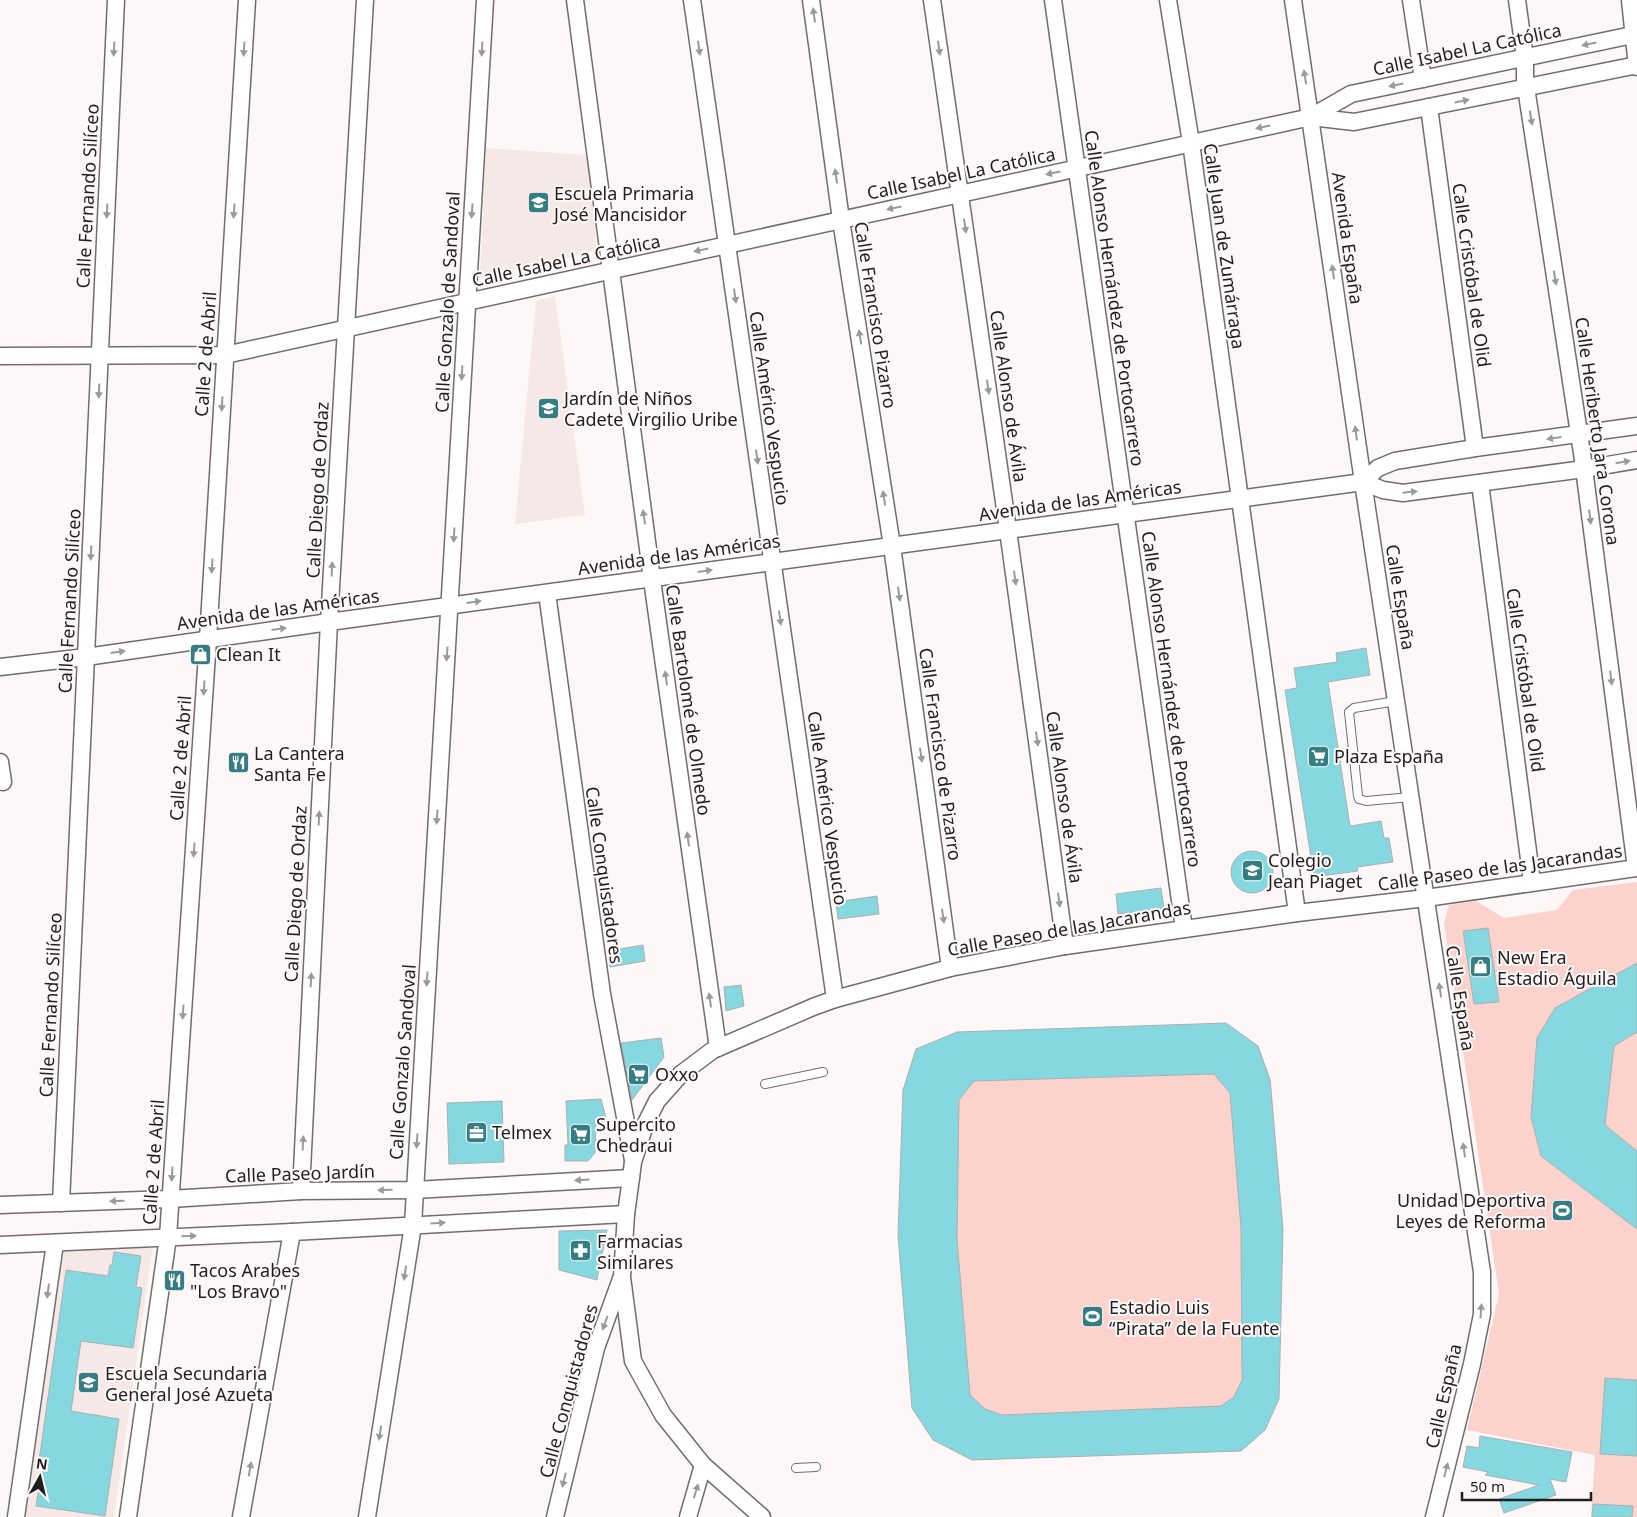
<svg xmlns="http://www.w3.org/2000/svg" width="1637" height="1517" viewBox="0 0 1637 1517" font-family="'Noto Sans',sans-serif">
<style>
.built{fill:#f6e8e6}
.green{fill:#fcd2cd}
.building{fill:#85d8df;stroke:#acb0b1;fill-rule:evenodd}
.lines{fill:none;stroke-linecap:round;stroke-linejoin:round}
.lane-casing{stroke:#716d6c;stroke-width:10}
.street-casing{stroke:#716d6c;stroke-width:19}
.lane{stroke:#fff;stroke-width:8}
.street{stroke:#fff;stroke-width:16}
.oneway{fill:#9b9a9a}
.labels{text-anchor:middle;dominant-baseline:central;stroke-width:4;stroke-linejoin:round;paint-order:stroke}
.street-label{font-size:18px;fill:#201e1e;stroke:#fdf8f7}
.poi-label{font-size:18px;fill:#201e1e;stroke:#fdf8f7;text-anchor:start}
</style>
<rect width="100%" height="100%" fill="#fdf8f7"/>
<g class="built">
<path d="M486,148L587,155L597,251L480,278Z"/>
<path d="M555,296L585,515L515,524L536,301Z"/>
<path d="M153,1245L114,1517H25L64,1248Z"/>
</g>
<g class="green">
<path d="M1637,882V1517H1591L1595,1455L1467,1430L1499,1294L1444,923L1449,905L1476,901L1504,918L1557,910L1573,890Z"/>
<path d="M957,1032L1258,1046L1271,1080L1283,1229L1279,1399L1265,1430L1241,1451L972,1460L933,1440L912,1408L898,1236L903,1090L916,1049Z"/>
</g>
<g class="building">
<path d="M1366,648L1370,675L1328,682L1350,826L1381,821L1384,838H1389L1393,862L1357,867L1358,871L1314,877L1285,690L1297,688L1294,668L1337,662L1336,653Z"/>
<circle cx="1252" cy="872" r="21"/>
<path d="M1161,888L1164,908L1118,914L1116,894Z"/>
<path d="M877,896L879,914L838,919L836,902Z"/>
<path d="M1488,928L1499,1002L1474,1004L1463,931Z"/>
<path d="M643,945L645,961L610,967L608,951Z"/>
<path d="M1637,963V1032L1614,1046L1605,1125L1637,1151V1229L1541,1156L1531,1117L1537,1038L1555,1008Z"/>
<path d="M741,985L744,1006L726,1011L724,987Z"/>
<path d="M1226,1023L1258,1046L1270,1080L1283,1229L1279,1399L1265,1430L1241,1451L972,1460L933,1440L912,1408L898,1236L903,1090L916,1049L957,1032ZM1214,1074L1230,1093L1241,1228L1242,1380L1234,1397L1221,1406L1002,1415L985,1409L970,1395L957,1239L959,1100L974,1081Z"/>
<path d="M661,1038L664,1057L632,1100L621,1043Z"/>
<path d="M601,1099L607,1122H596L595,1153L588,1161H565V1145H568L566,1101Z"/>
<path d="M502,1101L504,1162L449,1164L447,1103Z"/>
<path d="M607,1230L597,1280L559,1270V1231Z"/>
<path d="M114,1252L141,1256L136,1287L142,1288L133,1348L81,1341L71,1411L119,1419L105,1516L36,1506L42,1468H38L66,1270L108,1276L110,1265H112Z"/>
<path d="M1605,1378L1637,1380V1456L1600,1454Z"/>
<path d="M1480,1436L1572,1452L1566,1482L1550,1479L1556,1495L1504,1513L1499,1499L1539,1485L1485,1475L1488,1472L1463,1467L1467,1446L1479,1448Z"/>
<path d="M1593,1504L1633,1506L1632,1517H1592Z"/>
</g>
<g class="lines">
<defs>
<g id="lane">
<path d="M1396,701L1354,708L1349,712L1358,796L1359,799L1366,801L1411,797"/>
<path d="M765,1084L823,1072"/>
<path d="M796,1468L816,1467"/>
</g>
<g id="street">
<path d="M575,0L654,594L718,1048"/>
<path d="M692,0L835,999"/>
<path d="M811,0L841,220L892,546L950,968"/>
<path d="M932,0L1008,530L1065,946"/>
<path d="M1053,0L1184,929"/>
<path d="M1168,0L1191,143L1297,913"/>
<path d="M1293,0L1363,482L1482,1272V1314L1472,1364L1434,1517"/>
<path d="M1411,0L1423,79"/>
<path d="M1517,0L1525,58V81L1582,453L1636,868"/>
<path d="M1630,0L1637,67"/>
<path d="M1429,107L1475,448"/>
<path d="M1311,117L1354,122L1637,65"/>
<path d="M0,356L225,355L1311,117L1351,94L1637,34"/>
<path d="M1363,482L1378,468L1395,461L1475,448L1637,426"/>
<path d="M1480,483L1532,882"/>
<path d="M547,593L602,994L633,1160"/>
<path d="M0,667L86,657L329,622L1363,482L1383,490L1403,493L1584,469L1637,460"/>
<path d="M0,762L3,782"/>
<path d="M301,1191L329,622L365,0"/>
<path d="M61,1203L116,0"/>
<path d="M0,1205L170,1199L301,1191L414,1190L631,1178"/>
<path d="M0,1245L292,1232L626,1214"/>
<path d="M16,1517L55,1243"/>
<path d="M128,1517L168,1237L208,639L247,0"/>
<path d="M241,1517L292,1232"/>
<path d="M367,1517L413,1225L485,0"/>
<path d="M555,1517L596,1348L621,1279"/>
<path d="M688,1517L703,1465"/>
<path d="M762,1517L703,1465L663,1415L633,1361L622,1277L626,1214L631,1178L633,1162L645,1125L657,1101L681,1074L713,1050L813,1007L835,999L950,968L1065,946L1297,913L1426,898L1637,868"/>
</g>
</defs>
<use href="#lane" class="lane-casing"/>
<use href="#street" class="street-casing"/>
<use href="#lane" class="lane"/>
<use href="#street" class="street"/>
</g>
<defs><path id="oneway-solid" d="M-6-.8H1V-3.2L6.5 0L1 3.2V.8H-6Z" transform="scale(1.25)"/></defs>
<g class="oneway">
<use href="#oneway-solid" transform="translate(814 15) rotate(-98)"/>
<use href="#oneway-solid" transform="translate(1589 44) rotate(168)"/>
<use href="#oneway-solid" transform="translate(699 48) rotate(82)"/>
<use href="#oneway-solid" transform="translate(939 48) rotate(82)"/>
<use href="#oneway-solid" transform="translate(114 49) rotate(93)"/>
<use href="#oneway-solid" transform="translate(244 49) rotate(94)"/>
<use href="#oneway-solid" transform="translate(482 49) rotate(93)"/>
<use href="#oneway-solid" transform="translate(1305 77) rotate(-99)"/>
<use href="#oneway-solid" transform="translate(1396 85) rotate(168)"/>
<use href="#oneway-solid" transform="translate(1462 101) rotate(-11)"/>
<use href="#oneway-solid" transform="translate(1531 118) rotate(81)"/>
<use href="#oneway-solid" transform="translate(1263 127) rotate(168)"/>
<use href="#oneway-solid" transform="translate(1053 173) rotate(168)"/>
<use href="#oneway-solid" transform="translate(836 176) rotate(-98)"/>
<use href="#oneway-solid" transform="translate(894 208) rotate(168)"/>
<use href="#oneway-solid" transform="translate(107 211) rotate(93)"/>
<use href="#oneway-solid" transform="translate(234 211) rotate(94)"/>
<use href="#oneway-solid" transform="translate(472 211) rotate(94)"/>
<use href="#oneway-solid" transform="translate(965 226) rotate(82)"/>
<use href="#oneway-solid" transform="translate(701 250) rotate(168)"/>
<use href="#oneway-solid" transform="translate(1333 272) rotate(-98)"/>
<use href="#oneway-solid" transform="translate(1555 278) rotate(81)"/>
<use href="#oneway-solid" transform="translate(735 296) rotate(82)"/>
<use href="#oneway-solid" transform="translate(860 337) rotate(-99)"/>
<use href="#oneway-solid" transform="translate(462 373) rotate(93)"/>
<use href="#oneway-solid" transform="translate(988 387) rotate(82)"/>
<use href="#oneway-solid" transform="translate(99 391) rotate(93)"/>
<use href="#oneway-solid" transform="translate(222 404) rotate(94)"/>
<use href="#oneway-solid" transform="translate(1356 433) rotate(-98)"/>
<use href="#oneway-solid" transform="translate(1554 438) rotate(172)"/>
<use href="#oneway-solid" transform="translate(757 457) rotate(82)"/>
<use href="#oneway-solid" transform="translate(1623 462) rotate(-10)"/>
<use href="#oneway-solid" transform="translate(1410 492) rotate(-6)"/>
<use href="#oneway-solid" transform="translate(884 498) rotate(-99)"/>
<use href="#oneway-solid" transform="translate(644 517) rotate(-98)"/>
<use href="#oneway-solid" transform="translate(1590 517) rotate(83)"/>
<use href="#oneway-solid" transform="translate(454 535) rotate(93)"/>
<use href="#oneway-solid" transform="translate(91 553) rotate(93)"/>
<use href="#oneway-solid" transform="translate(212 566) rotate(94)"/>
<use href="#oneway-solid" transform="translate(332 569) rotate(-87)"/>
<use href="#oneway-solid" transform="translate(705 571) rotate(-8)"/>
<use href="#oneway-solid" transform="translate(1015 578) rotate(82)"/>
<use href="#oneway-solid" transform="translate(899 594) rotate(82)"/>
<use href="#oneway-solid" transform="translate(474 602) rotate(-8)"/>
<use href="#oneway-solid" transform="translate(780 618) rotate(82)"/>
<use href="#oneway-solid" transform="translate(279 629) rotate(-8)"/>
<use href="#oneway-solid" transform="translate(118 652) rotate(-8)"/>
<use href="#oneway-solid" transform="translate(447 654) rotate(94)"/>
<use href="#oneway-solid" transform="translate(666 678) rotate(-98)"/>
<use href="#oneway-solid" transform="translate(1611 678) rotate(83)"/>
<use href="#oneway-solid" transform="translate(204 688) rotate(94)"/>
<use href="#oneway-solid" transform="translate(1037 739) rotate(82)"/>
<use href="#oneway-solid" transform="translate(921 755) rotate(82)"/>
<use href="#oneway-solid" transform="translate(437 817) rotate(94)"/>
<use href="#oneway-solid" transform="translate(319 818) rotate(-87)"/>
<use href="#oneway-solid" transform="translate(688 839) rotate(-98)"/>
<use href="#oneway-solid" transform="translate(194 850) rotate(94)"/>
<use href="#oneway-solid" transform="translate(1059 900) rotate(82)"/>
<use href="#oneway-solid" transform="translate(943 916) rotate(82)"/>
<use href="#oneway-solid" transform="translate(427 979) rotate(94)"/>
<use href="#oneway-solid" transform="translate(311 980) rotate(-87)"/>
<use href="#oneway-solid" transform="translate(1440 990) rotate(-99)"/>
<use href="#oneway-solid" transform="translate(710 1000) rotate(-98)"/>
<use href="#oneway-solid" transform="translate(183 1012) rotate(94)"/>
<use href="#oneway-solid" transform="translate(417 1141) rotate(94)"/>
<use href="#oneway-solid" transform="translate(303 1143) rotate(-87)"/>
<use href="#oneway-solid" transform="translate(1464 1150) rotate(-98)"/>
<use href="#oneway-solid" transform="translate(172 1174) rotate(94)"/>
<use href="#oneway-solid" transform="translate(582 1180) rotate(177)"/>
<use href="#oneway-solid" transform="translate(385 1190) rotate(179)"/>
<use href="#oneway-solid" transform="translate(117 1201) rotate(178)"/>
<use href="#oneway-solid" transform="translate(438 1223) rotate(-3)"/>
<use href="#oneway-solid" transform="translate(189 1236) rotate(-2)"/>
<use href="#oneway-solid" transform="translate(405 1273) rotate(99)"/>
<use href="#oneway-solid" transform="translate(48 1291) rotate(98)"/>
<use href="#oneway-solid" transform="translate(1481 1311) rotate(-86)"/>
<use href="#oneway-solid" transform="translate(605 1323) rotate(110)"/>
<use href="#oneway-solid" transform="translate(380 1433) rotate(99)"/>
<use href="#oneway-solid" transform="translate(250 1469) rotate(-80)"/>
<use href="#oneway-solid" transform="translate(1446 1470) rotate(-76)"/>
<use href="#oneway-solid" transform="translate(564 1480) rotate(104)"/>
<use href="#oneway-solid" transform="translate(696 1491) rotate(-73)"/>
</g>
<defs>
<symbol id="school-square" viewBox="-11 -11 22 22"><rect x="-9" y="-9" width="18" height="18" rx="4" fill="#347d82" stroke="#fdf8f7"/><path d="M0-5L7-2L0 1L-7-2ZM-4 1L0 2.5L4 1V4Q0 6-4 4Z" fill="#fff"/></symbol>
<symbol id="shop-square" viewBox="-11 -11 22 22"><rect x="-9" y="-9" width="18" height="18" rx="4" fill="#347d82" stroke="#fdf8f7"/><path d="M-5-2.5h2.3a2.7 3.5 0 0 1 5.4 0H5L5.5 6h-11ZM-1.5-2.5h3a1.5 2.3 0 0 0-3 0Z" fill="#fff"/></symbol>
<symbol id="supermarket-square" viewBox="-11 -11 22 22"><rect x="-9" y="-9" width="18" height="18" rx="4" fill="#347d82" stroke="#fdf8f7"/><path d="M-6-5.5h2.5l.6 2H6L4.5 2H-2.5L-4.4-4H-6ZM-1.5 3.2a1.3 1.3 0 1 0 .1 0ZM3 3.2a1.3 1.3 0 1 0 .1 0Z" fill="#fff"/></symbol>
<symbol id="restaurant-square" viewBox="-11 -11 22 22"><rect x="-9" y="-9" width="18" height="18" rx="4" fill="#347d82" stroke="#fdf8f7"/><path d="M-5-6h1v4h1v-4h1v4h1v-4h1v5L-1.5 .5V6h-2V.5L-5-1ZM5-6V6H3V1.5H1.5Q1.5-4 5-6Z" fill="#fff"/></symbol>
<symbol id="office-square" viewBox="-11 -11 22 22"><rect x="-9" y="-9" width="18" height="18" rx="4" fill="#347d82" stroke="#fdf8f7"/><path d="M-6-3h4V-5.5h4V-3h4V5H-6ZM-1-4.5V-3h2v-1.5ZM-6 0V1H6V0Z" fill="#fff"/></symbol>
<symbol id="stadium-square" viewBox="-11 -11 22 22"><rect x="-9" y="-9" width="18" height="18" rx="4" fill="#347d82" stroke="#fdf8f7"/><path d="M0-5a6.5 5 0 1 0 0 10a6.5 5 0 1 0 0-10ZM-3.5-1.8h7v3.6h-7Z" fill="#fff"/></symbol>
<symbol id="pharmacy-square" viewBox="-11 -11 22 22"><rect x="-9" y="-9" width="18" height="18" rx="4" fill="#347d82" stroke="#fdf8f7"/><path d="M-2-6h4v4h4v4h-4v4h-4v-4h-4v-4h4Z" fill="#fff"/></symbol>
</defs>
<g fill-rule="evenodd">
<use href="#school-square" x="526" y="190" width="25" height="25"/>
<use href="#school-square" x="536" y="396" width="25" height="25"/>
<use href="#shop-square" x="188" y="642" width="25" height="25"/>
<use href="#supermarket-square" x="1306" y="744" width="25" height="25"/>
<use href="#restaurant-square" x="226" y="750" width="25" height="25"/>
<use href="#school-square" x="1240" y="858" width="25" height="25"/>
<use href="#shop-square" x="1468" y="954" width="25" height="25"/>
<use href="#supermarket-square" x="626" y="1062" width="25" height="25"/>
<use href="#office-square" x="464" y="1120" width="25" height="25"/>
<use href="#supermarket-square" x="568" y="1122" width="25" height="25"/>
<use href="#stadium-square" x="1550" y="1198" width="25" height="25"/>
<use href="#pharmacy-square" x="568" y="1238" width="25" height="25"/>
<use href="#restaurant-square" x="162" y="1268" width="25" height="25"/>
<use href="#stadium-square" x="1080" y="1304" width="25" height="25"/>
<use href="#school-square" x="76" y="1370" width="25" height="25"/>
</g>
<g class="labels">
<g class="street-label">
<text transform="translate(1467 49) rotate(-12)">Calle Isabel La Católica</text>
<text transform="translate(961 173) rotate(-12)">Calle Isabel La Católica</text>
<text transform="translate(87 196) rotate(-87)">Calle Fernando Silíceo</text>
<text transform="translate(1348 238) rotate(82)">Avenida España</text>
<text transform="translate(1225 246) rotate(82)">Calle Juan de Zumárraga</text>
<text transform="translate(566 260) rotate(-12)">Calle Isabel La Católica</text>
<text transform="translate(1472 275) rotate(82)">Calle Cristóbal de Olid</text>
<text transform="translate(1115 298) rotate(82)">Calle Alonso Hernández de Portocarrero</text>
<text transform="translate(447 302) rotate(-87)">Calle Gonzalo de Sandoval</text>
<text transform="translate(876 315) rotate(81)">Calle Francisco Pizarro</text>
<text transform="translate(205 354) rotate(-86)">Calle 2 de Abril</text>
<text transform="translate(1009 396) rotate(82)">Calle Alonso de Ávila</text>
<text transform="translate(770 408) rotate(82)">Calle Américo Vespucio</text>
<text transform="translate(1598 431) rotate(82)">Calle Heriberto Jara Corona</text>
<text transform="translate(317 490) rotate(-87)">Calle Diego de Ordaz</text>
<text transform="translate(1080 500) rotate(-8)">Avenida de las Américas</text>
<text transform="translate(679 554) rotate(-8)">Avenida de las Américas</text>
<text transform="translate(1401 597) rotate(81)">Calle España</text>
<text transform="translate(69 601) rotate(-87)">Calle Fernando Silíceo</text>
<text transform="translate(278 609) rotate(-8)">Avenida de las Américas</text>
<text transform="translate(1526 680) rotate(82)">Calle Cristóbal de Olid</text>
<text transform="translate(1172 699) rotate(82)">Calle Alonso Hernández de Portocarrero</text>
<text transform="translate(689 700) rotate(82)">Calle Bartolomé de Olmedo</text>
<text transform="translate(941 754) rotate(82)">Calle Francisco de Pizarro</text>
<text transform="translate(180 758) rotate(-86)">Calle 2 de Abril</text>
<text transform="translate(1065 797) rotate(82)">Calle Alonso de Ávila</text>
<text transform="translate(828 808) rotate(82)">Calle Américo Vespucio</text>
<text transform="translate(1500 867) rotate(-8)">Calle Paseo de las Jacarandas</text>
<text transform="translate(605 875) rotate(82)">Calle Conquistadores</text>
<text transform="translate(295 894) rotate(-87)">Calle Diego de Ordaz</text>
<text transform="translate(1069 928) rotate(-10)">Calle Paseo de las Jacarandas</text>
<text transform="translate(1461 998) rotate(81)">Calle España</text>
<text transform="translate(50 1005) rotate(-87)">Calle Fernando Silíceo</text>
<text transform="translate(402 1062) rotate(-86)">Calle Gonzalo Sandoval</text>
<text transform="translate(153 1162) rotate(-86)">Calle 2 de Abril</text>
<text transform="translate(300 1173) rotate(-2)">Calle Paseo Jardín</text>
<text transform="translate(568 1391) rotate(-75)">Calle Conquistadores</text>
<text transform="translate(1443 1396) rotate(-77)">Calle España</text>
</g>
<g class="poi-label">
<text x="554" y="193">Escuela Primaria<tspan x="554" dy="21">José Mancisidor</tspan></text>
<text x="564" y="398">Jardín de Niños<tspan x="564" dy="21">Cadete Virgilio Uribe</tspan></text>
<text x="216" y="654">Clean It</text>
<text x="254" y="753">La Cantera<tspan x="254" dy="21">Santa Fe</tspan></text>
<text x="1334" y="756">Plaza España</text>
<text x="1268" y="860">Colegio<tspan x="1268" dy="21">Jean Piaget</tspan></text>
<text x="1497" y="957">New Era<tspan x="1497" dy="21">Estadio Águila</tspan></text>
<text x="655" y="1074">Oxxo</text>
<text x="596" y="1124">Supercito<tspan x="596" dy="21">Chedraui</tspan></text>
<text x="492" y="1132">Telmex</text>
<text x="1546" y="1200" text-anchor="end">Unidad Deportiva<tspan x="1546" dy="21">Leyes de Reforma</tspan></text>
<text x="597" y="1241">Farmacias<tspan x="597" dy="21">Similares</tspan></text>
<text x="190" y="1270">Tacos Arabes<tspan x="190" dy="21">"Los Bravo"</tspan></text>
<text x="1109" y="1307">Estadio Luis<tspan x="1109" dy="21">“Pirata” de la Fuente</tspan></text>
<text x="105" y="1373">Escuela Secundaria<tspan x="105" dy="21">General José Azueta</tspan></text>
</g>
</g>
<g transform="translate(40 1477) rotate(8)" stroke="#fdf8f7" stroke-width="4" paint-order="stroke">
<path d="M0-4L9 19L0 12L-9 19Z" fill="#201e1e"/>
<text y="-8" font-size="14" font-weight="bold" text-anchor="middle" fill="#201e1e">N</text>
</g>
<path d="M1462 1492v8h129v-8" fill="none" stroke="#201e1e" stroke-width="2.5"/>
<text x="1470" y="1492" font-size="15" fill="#201e1e" stroke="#fdf8f7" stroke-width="4" paint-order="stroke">50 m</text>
</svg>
